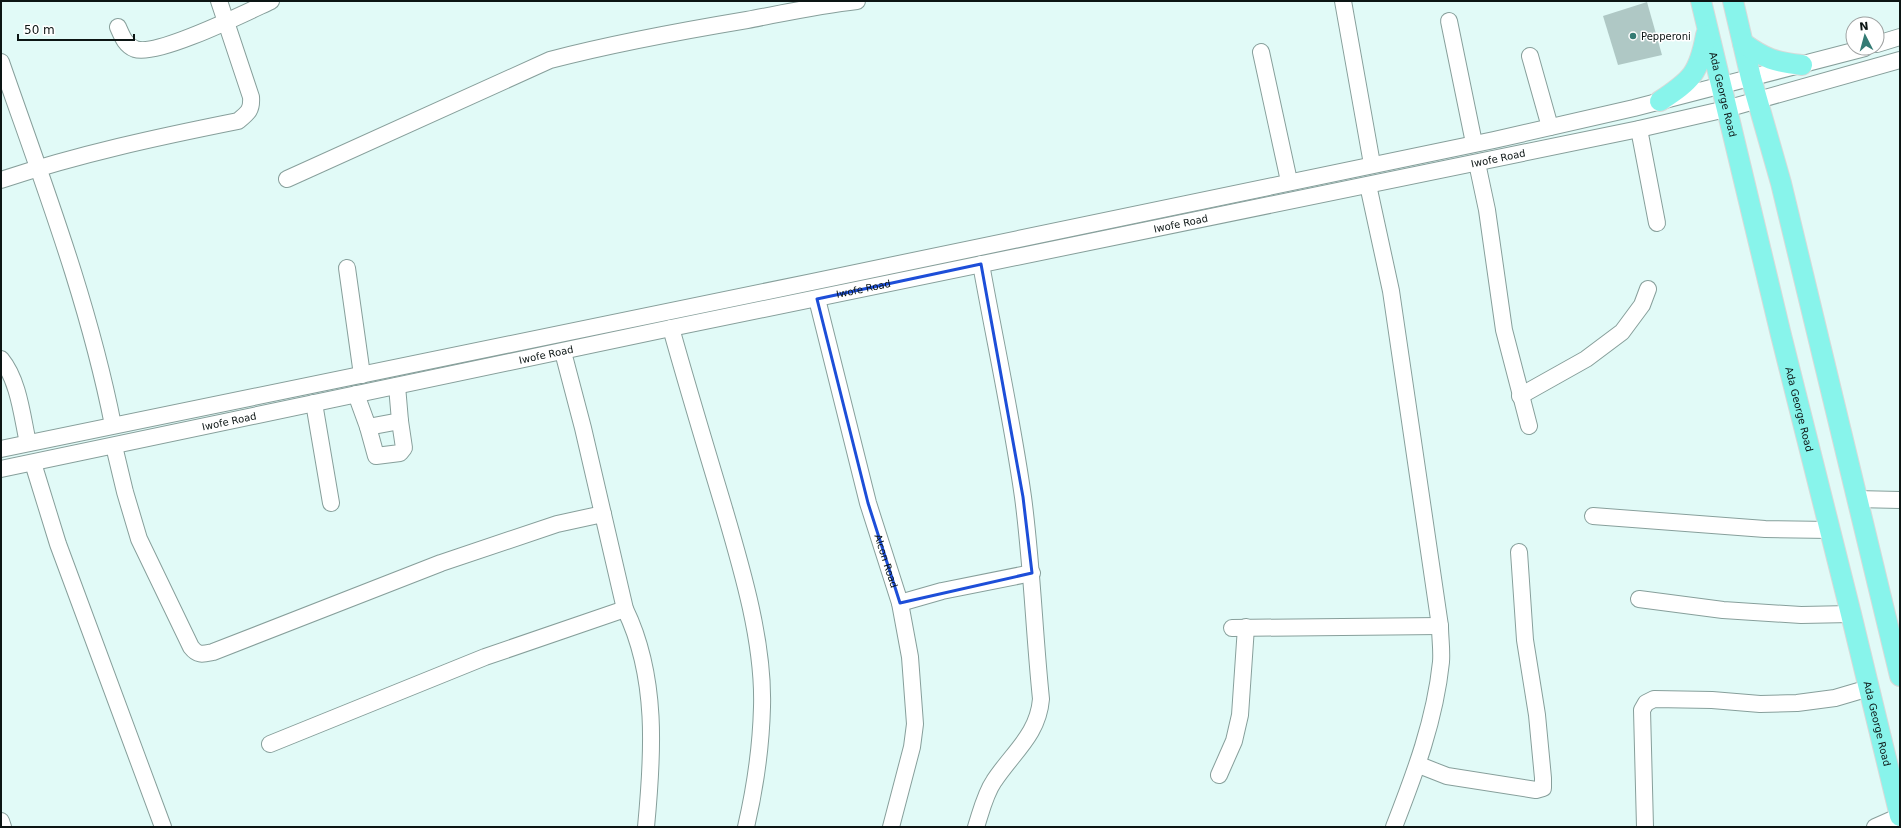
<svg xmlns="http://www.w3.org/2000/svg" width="1901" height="828" viewBox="0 0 1901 828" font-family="'DejaVu Sans',sans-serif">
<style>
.building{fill:#afc8c5}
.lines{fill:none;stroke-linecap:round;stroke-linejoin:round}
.minor-casing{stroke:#879f9b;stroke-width:18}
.major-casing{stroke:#d8dad9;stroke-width:22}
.minor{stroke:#fff;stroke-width:16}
.major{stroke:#88f4eb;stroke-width:20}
.marked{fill:none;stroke:#1d4ed8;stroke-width:3;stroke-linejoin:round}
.poi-dot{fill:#347b74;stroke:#fff;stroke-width:1.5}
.labels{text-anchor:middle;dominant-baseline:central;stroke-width:3;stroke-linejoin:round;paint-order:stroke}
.poi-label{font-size:10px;fill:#0c1514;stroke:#fff;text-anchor:start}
.street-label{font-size:10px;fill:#0c1514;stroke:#fff}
</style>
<rect width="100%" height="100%" fill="#e1faf7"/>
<path class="building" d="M1647,2L1662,55L1618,65L1603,16Z"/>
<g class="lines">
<defs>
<g id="minor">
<path d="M1343,1L1372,164"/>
<path d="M1449,21L1474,143"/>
<path d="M118,27C122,36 125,45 135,49C157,57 247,12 271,1"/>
<path d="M1877,44L1900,37"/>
<path d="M1261,52L1289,181"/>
<path d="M1530,56L1550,127"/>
<path d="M1,62C43,183 88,299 113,425"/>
<path d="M1639,129L1657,223"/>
<path d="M1477,163L1487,210L1504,330L1529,426"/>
<path d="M287,179L550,60C615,43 681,31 747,20C784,13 820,5 857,1"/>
<path d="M1,180C79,154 158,137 238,121C248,113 252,110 251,97L219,1"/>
<path d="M1368,185L1391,291L1440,626C1440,638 1442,650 1441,662C1435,720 1415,773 1394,827"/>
<path d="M347,268L362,375"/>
<path id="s1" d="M817,299L868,503L900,603L910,657L915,724L912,747L891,827"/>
<path d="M671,328C688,389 706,448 724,508C742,569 764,643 762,707C761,747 755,788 746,827"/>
<path d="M563,352L583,428L625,609C658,677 653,754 646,827"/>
<path d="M1,359C19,381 22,416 28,443"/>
<path d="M356,394L368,427L400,421L397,386"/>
<path d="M1520,396L1586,359L1622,332L1642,305L1648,289"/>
<path d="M314,403L331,503"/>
<path d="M368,427L376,456L400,453L404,448L400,421"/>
<path d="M114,446L125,492L139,539L191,647C198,656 203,654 213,652L441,563L557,524L603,514"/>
<path d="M1,449L812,282L1494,140L1634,108L1865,48"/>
<path d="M33,463L58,544L163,827"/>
<path id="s2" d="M1,469L671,328L1639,129L1726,109L1900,60"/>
<path d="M1856,499L1900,500"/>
<path d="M1593,516L1765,529L1830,530"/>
<path d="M1639,599L1723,610L1801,615L1851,614"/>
<path d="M900,603L942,591L1032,573"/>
<path d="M1232,628L1440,626"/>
<path d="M270,744L485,657L625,609"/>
<path d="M1419,765L1447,776L1536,790L1543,788V778L1537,715L1525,640L1519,552"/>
<path d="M1219,775L1234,741L1240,715L1246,627"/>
<path d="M1,821L3,827"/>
<path d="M976,827C981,812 985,794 994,781C1013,752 1038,735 1041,699C1034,632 1032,564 1023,497C1012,419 995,342 981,264"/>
<path d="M1645,827L1642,710L1646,703L1654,699L1712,700L1760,704L1797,703L1835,698L1869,688"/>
<path d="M1875,827L1900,816"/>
</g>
<g id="major">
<path id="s3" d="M1701,1L1781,335L1851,614L1900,816"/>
<path d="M1733,1L1751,78L1781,183L1900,676"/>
<path d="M1743,43C1765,59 1775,62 1802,65"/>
<path d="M1660,101C1692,80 1699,73 1706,35"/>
</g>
</defs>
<use href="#minor" class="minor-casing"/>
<use href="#major" class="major-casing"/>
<use href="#minor" class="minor"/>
<use href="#major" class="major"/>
</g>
<path class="marked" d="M981,264L1023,497L1032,573L900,603L868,503L817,299Z"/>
<circle class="poi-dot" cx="1633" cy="36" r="4"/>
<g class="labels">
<g class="poi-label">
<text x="1641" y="36">Pepperoni</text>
</g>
<g class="street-label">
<text stroke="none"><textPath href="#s3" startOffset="96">Ada George Road</textPath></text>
<text stroke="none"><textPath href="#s2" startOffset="1529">Iwofe Road</textPath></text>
<text stroke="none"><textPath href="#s2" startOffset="1205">Iwofe Road</textPath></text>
<text stroke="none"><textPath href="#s2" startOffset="881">Iwofe Road</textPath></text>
<text stroke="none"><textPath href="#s2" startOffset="557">Iwofe Road</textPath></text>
<text stroke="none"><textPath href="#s3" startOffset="420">Ada George Road</textPath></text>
<text stroke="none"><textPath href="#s2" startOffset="233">Iwofe Road</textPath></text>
<text stroke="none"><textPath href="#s1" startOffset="271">Alcon Road</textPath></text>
<text stroke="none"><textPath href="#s3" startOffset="744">Ada George Road</textPath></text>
</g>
</g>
<rect width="1901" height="828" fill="none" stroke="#0c1514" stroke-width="4"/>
<g transform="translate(1865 36) rotate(354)"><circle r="19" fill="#ffffff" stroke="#9ea1a1"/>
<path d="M0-3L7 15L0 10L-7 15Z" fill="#347b74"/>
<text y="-6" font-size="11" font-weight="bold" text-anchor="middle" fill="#0c1514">N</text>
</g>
<path d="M18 34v6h116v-6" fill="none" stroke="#0c1514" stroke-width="2"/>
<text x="24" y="34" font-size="12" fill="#0c1514" stroke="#ffffff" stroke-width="3" paint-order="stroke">50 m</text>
</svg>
